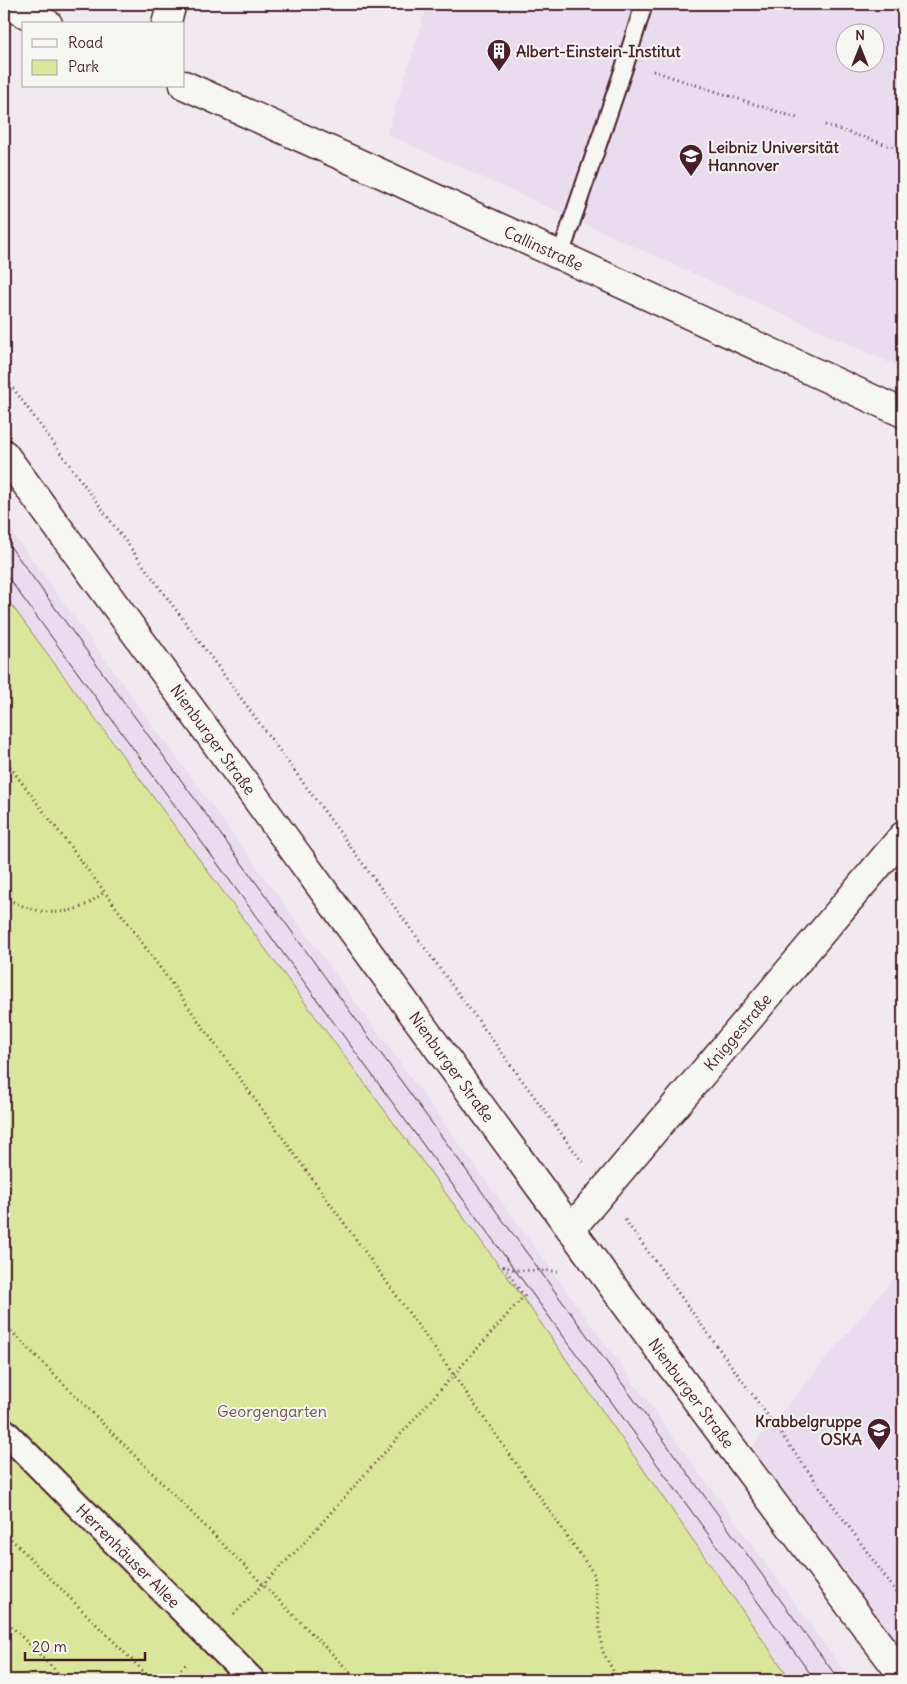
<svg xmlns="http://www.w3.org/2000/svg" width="907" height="1684" viewBox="0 0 907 1684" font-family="Delius,sans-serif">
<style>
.built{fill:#e8dcee;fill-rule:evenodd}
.green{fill:#dae699;stroke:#928262}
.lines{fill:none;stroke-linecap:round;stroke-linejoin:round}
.service-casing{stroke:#4a1f2b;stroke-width:20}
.pedestrian-casing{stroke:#4a1f2b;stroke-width:29}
.minor-casing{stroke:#4a1f2b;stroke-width:31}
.tertiary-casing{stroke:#4a1f2b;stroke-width:31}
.path{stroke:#4a1f2b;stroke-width:3;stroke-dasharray:1 4;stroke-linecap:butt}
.service{stroke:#f6f6f2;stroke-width:16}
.pedestrian{stroke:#f6f6f2;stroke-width:25}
.minor{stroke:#f6f6f2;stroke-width:28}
.tertiary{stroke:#f6f6f2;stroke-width:28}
.tram{stroke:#4a1f2b;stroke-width:1}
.labels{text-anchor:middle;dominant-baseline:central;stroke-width:4;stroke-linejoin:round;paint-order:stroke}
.poi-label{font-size:16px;font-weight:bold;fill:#4a1f2b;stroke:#f6f6f2;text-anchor:start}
.street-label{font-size:16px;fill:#4a1f2b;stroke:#f6f6f2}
.park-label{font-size:16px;fill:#6e5146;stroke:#f6f6f2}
</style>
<rect width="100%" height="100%" fill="#f0eaf0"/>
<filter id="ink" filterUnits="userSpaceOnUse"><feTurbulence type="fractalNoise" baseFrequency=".02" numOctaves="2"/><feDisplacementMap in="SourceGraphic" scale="10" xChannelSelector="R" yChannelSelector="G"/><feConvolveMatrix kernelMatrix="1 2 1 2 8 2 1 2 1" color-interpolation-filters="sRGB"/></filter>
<g filter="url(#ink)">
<g class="built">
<path d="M428,4H903V369L387,134ZM844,32H874V62H844Z"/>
<path d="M4,521L851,1680H791L526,1302L4,595Z"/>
<path d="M903,1267V1676L741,1460Z"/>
</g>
<path class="green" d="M4,595L526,1302L791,1680H4Z"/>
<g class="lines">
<defs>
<path id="service" d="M560,256L626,62L644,4"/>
<g id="pedestrian">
<path id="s1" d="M4,1431L252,1680"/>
</g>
<g id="minor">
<path d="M4,4L48,24"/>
<path d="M166,24L172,4"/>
<path id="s2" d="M184,85L378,172L903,413"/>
<path id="s3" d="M571,1229L903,836"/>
</g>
<g id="tertiary">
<path id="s4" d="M4,454C304,861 598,1273 903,1676"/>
</g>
</defs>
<use href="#service" class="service-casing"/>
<use href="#pedestrian" class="pedestrian-casing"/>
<use href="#minor" class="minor-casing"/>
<use href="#tertiary" class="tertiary-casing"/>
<g class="path">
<path d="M653,71L800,119"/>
<path d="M825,125L903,150"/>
<path d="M4,376L583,1163"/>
<path d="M4,759L122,915L453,1374L594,1574L602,1650L618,1680"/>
<path d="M4,771L8,765"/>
<path d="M4,897C28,911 59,919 85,905C92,902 98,896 105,892"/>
<path d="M625,1220L903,1601"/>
<path d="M503,1266L515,1270L558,1271"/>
<path d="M4,1324L358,1680"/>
<path d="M4,1532L152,1680"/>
<path d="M234,1614L302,1545L524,1296L503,1266"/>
<path d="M4,1619L65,1680"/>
<path d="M171,1680L187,1663"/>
</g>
<use href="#service" class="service"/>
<use href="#pedestrian" class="pedestrian"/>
<use href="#minor" class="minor"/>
<use href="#tertiary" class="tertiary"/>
<g class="tram">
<path d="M4,538L839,1680"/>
<path d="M4,572L815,1680"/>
</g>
</g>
</g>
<defs>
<symbol id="building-pin" viewBox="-11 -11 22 30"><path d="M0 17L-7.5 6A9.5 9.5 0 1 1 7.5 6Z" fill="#4a1f2b" stroke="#f6f6f2"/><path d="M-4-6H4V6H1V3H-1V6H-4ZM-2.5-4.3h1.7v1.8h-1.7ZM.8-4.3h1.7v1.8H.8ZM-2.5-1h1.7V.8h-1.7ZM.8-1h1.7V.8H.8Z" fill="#fff"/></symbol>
<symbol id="university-pin" viewBox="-11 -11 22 30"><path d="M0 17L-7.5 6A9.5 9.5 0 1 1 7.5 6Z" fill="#4a1f2b" stroke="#f6f6f2"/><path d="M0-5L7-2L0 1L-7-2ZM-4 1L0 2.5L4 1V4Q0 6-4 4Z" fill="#fff"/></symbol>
<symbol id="school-pin" viewBox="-11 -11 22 30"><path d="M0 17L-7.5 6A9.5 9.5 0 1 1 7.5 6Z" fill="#4a1f2b" stroke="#f6f6f2"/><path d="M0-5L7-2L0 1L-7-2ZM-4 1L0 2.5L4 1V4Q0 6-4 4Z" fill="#fff"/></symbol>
</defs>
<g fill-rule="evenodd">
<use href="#building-pin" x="485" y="37" width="28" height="38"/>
<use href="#university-pin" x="677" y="142" width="28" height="38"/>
<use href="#school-pin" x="865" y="1416" width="28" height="38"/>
</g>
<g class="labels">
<g class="poi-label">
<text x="516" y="51">Albert-Einstein-Institut</text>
<text x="708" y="147">Leibniz Universität<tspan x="708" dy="18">Hannover</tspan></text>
<text x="862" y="1421" text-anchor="end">Krabbelgruppe<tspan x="862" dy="18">OSKA</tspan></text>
</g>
<g class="street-label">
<text stroke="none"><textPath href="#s2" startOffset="395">Callinstraße</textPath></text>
<text stroke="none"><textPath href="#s4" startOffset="354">Nienburger Straße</textPath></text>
<text stroke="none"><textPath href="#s3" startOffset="258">Kniggestraße</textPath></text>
<text stroke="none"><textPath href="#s4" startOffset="759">Nienburger Straße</textPath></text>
<text stroke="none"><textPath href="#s4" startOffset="1164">Nienburger Straße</textPath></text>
<text stroke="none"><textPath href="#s1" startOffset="176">Herrenhäuser Allee</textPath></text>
</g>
<g class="park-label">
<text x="272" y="1411">Georgengarten</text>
</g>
</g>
<rect width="907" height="1684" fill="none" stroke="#f6f6f2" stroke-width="20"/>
<rect x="10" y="10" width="887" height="1664" fill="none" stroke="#4a1f2b" stroke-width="2" filter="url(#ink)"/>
<rect x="22" y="22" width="162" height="65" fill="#f6f6f2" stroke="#b1a0a2"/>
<rect x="32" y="39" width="25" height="8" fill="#f6f6f2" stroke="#b1a0a2"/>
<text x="68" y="48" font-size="15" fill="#4a1f2b">Road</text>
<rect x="32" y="60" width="25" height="15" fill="#dae699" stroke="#b1a0a2"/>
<text x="68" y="72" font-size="15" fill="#4a1f2b">Park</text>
<g transform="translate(860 48)"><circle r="24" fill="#f6f6f2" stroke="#b1a0a2"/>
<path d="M0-4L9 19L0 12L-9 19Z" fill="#4a1f2b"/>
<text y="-8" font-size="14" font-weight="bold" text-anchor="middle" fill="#4a1f2b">N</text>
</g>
<path d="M25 1652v8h120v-8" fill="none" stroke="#4a1f2b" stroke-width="2.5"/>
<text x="32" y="1652" font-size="15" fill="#4a1f2b" stroke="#f6f6f2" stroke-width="4" paint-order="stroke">20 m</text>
</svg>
